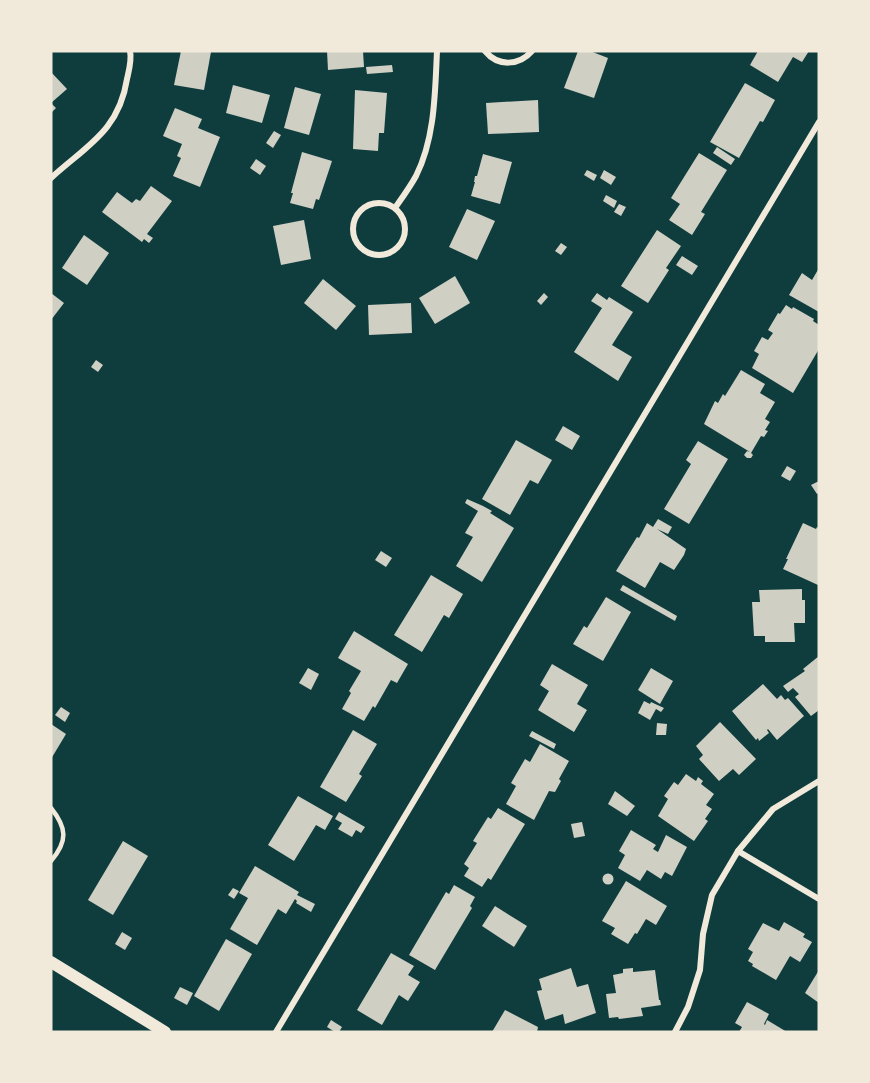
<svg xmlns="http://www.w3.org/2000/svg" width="870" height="1083" viewBox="0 0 870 1083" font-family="Roboto,sans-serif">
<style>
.building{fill:#cfcfc3}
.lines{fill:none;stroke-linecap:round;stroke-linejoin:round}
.service{stroke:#f1e9da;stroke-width:4.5}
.minor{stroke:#f1e9da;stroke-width:6}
.secondary{stroke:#f1e9da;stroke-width:12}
</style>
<rect width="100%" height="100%" fill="#0f3d3e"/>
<g class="building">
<path d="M181,51L211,52L204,90L174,85Z"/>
<path d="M327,51H363L364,67L328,70Z"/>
<path d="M578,51H590L608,58L594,98L564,88Z"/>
<path d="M758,51H809L802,62L793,57L778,82L750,65Z"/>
<path d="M392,65L393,72L367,74L366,67Z"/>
<path d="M51,72L67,89L51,103L56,108L51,113Z"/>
<path d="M745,83L775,100L763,122L760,121L739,158L710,142Z"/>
<path d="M233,85L270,95L262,123L226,113Z"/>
<path d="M295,87L321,94L309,135L284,128Z"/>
<path d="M355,90L387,93L384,133H379L378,151L353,149Z"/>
<path d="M538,100L539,132L488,134L486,103Z"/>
<path d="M175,108L202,119L198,128L220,137L200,187L173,176L181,158L177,156L182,144L163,136Z"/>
<path d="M274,131L281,135L273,148L266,143Z"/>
<path d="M717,147L735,159L731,165L713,153Z"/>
<path d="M302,152L332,161L319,200L316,199L313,209L290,203L293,193H291Z"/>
<path d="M699,153L727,170L701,212L705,214L692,235L669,220L680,204L671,198Z"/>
<path d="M483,154L512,162L500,204L471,196L475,182H474L475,176H477Z"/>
<path d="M256,159L266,166L260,175L250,168Z"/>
<path d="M587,170L597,175L594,181L584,175Z"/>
<path d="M604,170L616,177L611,185L600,178Z"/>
<path d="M151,186L172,201L147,234L153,238L149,243L144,239L142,242L102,212L117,192L132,203L136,199L140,201Z"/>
<path d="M606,195L617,201L614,208L603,201Z"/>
<path d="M619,204L626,207L621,216L614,212Z"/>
<path d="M467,209L495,221L477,260L449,247Z"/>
<path d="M304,220L311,259L281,265L273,226Z"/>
<path d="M657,230L681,246L666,268L669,270L648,303L621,286Z"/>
<path d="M84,235L109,253L87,285L62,268Z"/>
<path d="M561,243L567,247L561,255L555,251Z"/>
<path d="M682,256L698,266L692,275L676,265Z"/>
<path d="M819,268V312L789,295L802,273L812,280Z"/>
<path d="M455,276L470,303L435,324L419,298Z"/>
<path d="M323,279L356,306L336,330L304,303Z"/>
<path d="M51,293L64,303L51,320Z"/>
<path d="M544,293L548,297L541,305L537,301Z"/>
<path d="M597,293L607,300L609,297L633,312L612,345L632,357L618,381L574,352L602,308L591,301Z"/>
<path d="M411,303L412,333L369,335L368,305Z"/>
<path d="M786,305L792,309L793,307L814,319L813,321L819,325V349L793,393L752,368L759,354L754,351L762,337L768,340L773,333L768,330L778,313L780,314Z"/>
<path d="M96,360L103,365L98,372L91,367Z"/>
<path d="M741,370L765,384L760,393L775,402L765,419L770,422L765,430L768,431L764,437L761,436L751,453L753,455L751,458H747L744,455L747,451L750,452L704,424L715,401L718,403L723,394L725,396Z"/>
<path d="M563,426L580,436L572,450L555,440Z"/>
<path d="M516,440L552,460L538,484L530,480L510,515L482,499Z"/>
<path d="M698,441L728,459L689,524L664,509L691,464L686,460Z"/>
<path d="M787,466L796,471L790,481L781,476Z"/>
<path d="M819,481V493L817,494L811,485Z"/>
<path d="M467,499L483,506L492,511L490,513L514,528L482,582L456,566L473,537L465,533L478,511L465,503Z"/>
<path d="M658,519L672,527L668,534L657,529L686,549L684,555L674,570L660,562L645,588L616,571L637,537L639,538L647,523L653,527Z"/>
<path d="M803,523L816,529L817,527L819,528L818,585L783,569L788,559H786Z"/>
<path d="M381,551L392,558L386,567L375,560Z"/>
<path d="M431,575L463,594L449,618L444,615L422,652L394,635Z"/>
<path d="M623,585L677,616L675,621L620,590Z"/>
<path d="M802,589V600H805V623H794L795,642H765V636H754L752,602H760L759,590Z"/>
<path d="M606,597L631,612L603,661L573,644L584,626L587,628Z"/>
<path d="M354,631L408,664L397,683L391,680L375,708L373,706L364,721L342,709L351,693L349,691L361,671L338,658Z"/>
<path d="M819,656V710L811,716L795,697L799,694L793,688L788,692L783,686L805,671L803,669Z"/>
<path d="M552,664L588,685L577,704L587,710L574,732L538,710L549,691L540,685Z"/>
<path d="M308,668L319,674L311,690L299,683Z"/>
<path d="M651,668L673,681L660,704L638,690Z"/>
<path d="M763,684L777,699L781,695L785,700L788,698L804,716L777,740L768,729L767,730L769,733L759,741L758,738L756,740L732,711Z"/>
<path d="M644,701L650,704L651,702L664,708L661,712L656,709L650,720L638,713Z"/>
<path d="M61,707L70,713L65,722L55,715Z"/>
<path d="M720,722L756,759L739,775L733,769L719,781L699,759L703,755L696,746Z"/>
<path d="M657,723L667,724L666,735H656Z"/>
<path d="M51,724L66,734L51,759Z"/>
<path d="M353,730L377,744L359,774L362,776L346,802L320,787Z"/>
<path d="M532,731L556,744L554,749L529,736Z"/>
<path d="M540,744L569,761L559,779L561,781L555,792L549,791L534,820L506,804L516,786L511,783L525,759L530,762Z"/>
<path d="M686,774L696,781L698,777L703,781L701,784L714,794L706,805L712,809L705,819L708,821L694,841L658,816L668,799L664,796L674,782L678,785Z"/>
<path d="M615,791L635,806L627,816L608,804Z"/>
<path d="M298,796L333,816L325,830L316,825L294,861L268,845Z"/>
<path d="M498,808L525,824L491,880L488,878L482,887L464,876L469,868L464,864L477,843L473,841L488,817L491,819Z"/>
<path d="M339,812L365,827L361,833L356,830L352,837L338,829L342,823L335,819Z"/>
<path d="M582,822L585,836L574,838L571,824Z"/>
<path d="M631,830L656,845L653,849L658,852L666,835L687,847L672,876L665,872L661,879L647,870L640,881L618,868L625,855L619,851Z"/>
<path d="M123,841L148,856L113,915L88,900Z"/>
<path d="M255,866L299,892L297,895L315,904L311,912L296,903L297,901L295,899L286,914L278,909L257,945L230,929L248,898L239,893Z"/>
<circle cx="608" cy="879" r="5.5"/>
<path d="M626,881L667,906L656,925L646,919L637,934L635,933L628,944L611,934L615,928L602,921Z"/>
<path d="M454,885L475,897L470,906L472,908L435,970L409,955L446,892L449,894Z"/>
<path d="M233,888L239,891L234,899L228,895Z"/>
<path d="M495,906L527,926L514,947L482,926Z"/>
<path d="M784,922L805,934L803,937L812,942L800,962L790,956L776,980L752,966L753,964L748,961L753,952L748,949L763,923L779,931Z"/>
<path d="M122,932L132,938L125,950L115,944Z"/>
<path d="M226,939L252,954L219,1011L194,996Z"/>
<path d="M391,953L414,966L408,975L420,982L408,1001L399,995L382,1025L357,1010Z"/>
<path d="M571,968L577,987L588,984L596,1013L565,1024L563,1014L545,1020L537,991L542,990L539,979Z"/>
<path d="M633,968V972L655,970L659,1000H660L661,1005L641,1008L643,1016L619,1019L618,1017L609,1018L606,994L616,993L613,975L623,973V969Z"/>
<path d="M819,970V1003L805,993Z"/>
<path d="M180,987L193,993L187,1005L174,998Z"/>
<path d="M747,1002L769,1014L764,1024L765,1025L767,1020L787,1032H739L742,1027L735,1023Z"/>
<path d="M505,1010L538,1027L537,1032H492Z"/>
<path d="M331,1020L342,1027L339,1032H335L327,1027Z"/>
</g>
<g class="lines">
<path class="service" d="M51,808C67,828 68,841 51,861"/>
<g class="minor">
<path d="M485,51C498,67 519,66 532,51"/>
<path d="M51,178C86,146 119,131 127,79C129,70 132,60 130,51"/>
<circle cx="379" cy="229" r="26"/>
<path d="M395,208C402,198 410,187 416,176C435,138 435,93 437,51"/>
<path d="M738,851L819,899"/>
<path d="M276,1032L819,122"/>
<path d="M675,1032L688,1007L700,970L703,934L712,895L738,851L773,809L819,781"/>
</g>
<path class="secondary" d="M51,962L165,1032"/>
</g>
<rect width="870" height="1083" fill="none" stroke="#f1e9da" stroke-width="105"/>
</svg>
